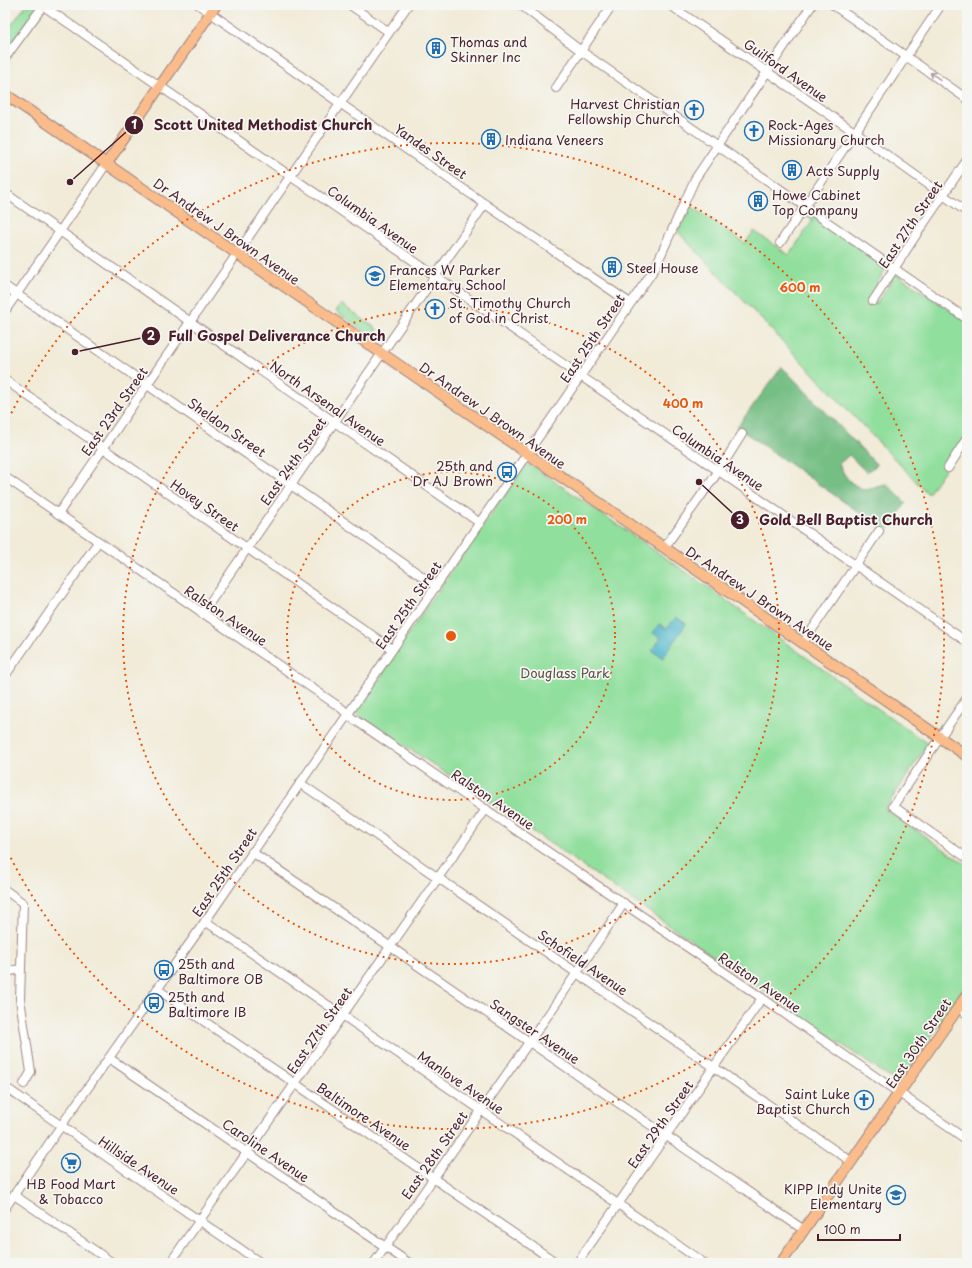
<svg xmlns="http://www.w3.org/2000/svg" width="972" height="1268" viewBox="0 0 972 1268" font-family="'Playpen Sans',sans-serif">
<style>
.green{fill:#91df9d;stroke:#6e7f64}
.forest{fill:#74be84;stroke:#5f6e58}
.water{fill:#4eb6cb;stroke:#4c6a7b}
.lines{fill:none;stroke-linecap:round;stroke-linejoin:round}
.minor-casing{stroke:#9e8582;stroke-width:10}
.major-casing{stroke:#9e8582;stroke-width:12}
.minor{stroke:#fff;stroke-width:8}
.major{stroke:#fabc8b;stroke-width:10}
.oneway{stroke:#ae9aa0}
.ring{fill:none;stroke:#e8590c;stroke-width:2;stroke-dasharray:2 4}
.labels{text-anchor:middle;dominant-baseline:central;stroke-width:3.5;stroke-linejoin:round;paint-order:stroke}
.poi-label{font-size:13px;fill:#4a1f2b;stroke:#f6f6f2;text-anchor:start}
.street-label{font-size:13px;fill:#4a1f2b;stroke:#f6f6f2}
.park-label{font-size:13px;fill:#5c4f48;stroke:#f6f6f2}
.centre{fill:#e8590c;stroke:#f6f6f2;stroke-width:2}
.ring-label{font-size:12px;text-anchor:middle;font-weight:bold;fill:#e8590c;stroke:#f6f6f2;stroke-width:3.5;stroke-linejoin:round;paint-order:stroke}
.leader{fill:none;stroke:#4a1f2b;stroke-width:1.5}
.callout-dot{fill:#4a1f2b;stroke:#f6f6f2;stroke-width:1.5}
.mark-label{font-size:12px;text-anchor:middle;font-weight:bold;fill:#fff}
.callout-label{font-size:14px;text-anchor:middle;font-weight:bold;fill:#4a1f2b;stroke:#f6f6f2;stroke-width:3.5;stroke-linejoin:round;paint-order:stroke}
</style>
<rect width="100%" height="100%" fill="#f6f6f2"/>
<filter id="ink" filterUnits="userSpaceOnUse"><feTurbulence type="fractalNoise" baseFrequency=".025" numOctaves="2"/><feDisplacementMap in="SourceGraphic" scale="8" xChannelSelector="R" yChannelSelector="G"/><feConvolveMatrix kernelMatrix="1 2 1 2 8 2 1 2 1" color-interpolation-filters="sRGB"/></filter>
<filter id="wash" filterUnits="userSpaceOnUse"><feTurbulence type="fractalNoise" baseFrequency=".012" numOctaves="4" result="noise"/><feDisplacementMap in="SourceGraphic" scale="16" xChannelSelector="R" yChannelSelector="G"/><feGaussianBlur stdDeviation="0.9" result="paint"/><feColorMatrix in="noise" values="0 0 0 0 0 0 0 0 0 0 0 0 0 0 0 0 0 1.4 0 .05"/><feComposite in="paint" operator="in"/></filter>
<g filter="url(#wash)">
<rect width="100%" height="100%" fill="#f1ebd8"/>
<g class="green">
<path d="M26,5H36L38,8L5,54V34Z"/>
<path d="M691,206L745,243L754,231L789,255L813,220L805,214L806,211L887,267L877,283L878,284L872,293L873,295L870,299L876,304L891,282L890,280L896,274L967,322V435L950,462L928,494L679,233L678,231L688,207Z"/>
<path d="M341,304L377,329L372,337L336,311Z"/>
<path d="M531,465L686,572L928,744L885,809L967,865V984L899,1084L496,806L355,713L388,666V663L524,466Z"/>
</g>
<path class="forest" d="M782,367L877,465L866,472L849,455L839,464C846,479 850,484 865,490L880,485L887,484L906,503L887,532L737,427Z"/>
<path class="water" d="M676,617L686,624L663,658L652,651L661,638L653,633L659,624L667,629Z"/>
</g>
<g filter="url(#ink)">
<g class="lines">
<defs>
<g id="minor">
<path d="M42,5L967,642"/>
<path d="M199,5L485,204L630,303"/>
<path d="M350,5L389,32"/>
<path d="M521,5L581,51L967,319"/>
<path d="M670,5L856,133L967,212"/>
<path d="M833,5L967,99"/>
<path d="M5,58L43,6"/>
<path d="M556,88L612,5"/>
<path d="M5,193L480,523"/>
<path d="M780,243L941,5"/>
<path d="M5,286L436,586"/>
<path d="M873,301L918,232L967,160"/>
<path d="M5,311L107,163"/>
<path d="M5,380L392,649"/>
<path d="M948,468L967,438"/>
<path d="M5,477L341,708L352,718L762,998L967,1140"/>
<path d="M58,514L408,5"/>
<path d="M664,548L718,472L742,434"/>
<path d="M202,614L485,204"/>
<path d="M803,643L879,531"/>
<path d="M5,676L98,542"/>
<path d="M967,698L893,806L967,858"/>
<path d="M300,783L852,1162"/>
<path d="M252,852L804,1230"/>
<path d="M5,890L23,903L20,999L31,1072L24,1084"/>
<path d="M205,921L704,1263"/>
<path d="M5,972L21,969"/>
<path d="M157,989L557,1263"/>
<path d="M958,1008L967,1014"/>
<path d="M109,1058L409,1263"/>
<path d="M5,1087L261,1263"/>
<path d="M14,1195L113,1263"/>
<path d="M5,1208L63,1123L204,923L655,268L695,179L812,5"/>
<path d="M170,1263L486,809"/>
<path d="M374,1263L553,1008L624,903"/>
<path d="M577,1263L762,998"/>
</g>
<g id="major">
<path d="M5,94L967,756"/>
<path d="M107,163L216,5"/>
<path d="M781,1263L967,995"/>
</g>
</defs>
<use href="#minor" class="minor-casing"/>
<use href="#major" class="major-casing"/>
<use href="#minor" class="minor"/>
<use href="#major" class="major"/>
</g>
<defs><path id="oneway-shaft" d="M-6 0H5M1.5-3L5.5 0L1.5 3" fill="none" stroke-width="1.6" stroke-linecap="round" stroke-linejoin="round"/></defs>
<use class="oneway" href="#oneway-shaft" transform="translate(935 76) rotate(-145)"/>
</g>
<g class="ring">
<circle cx="451" cy="636" r="164"/>
<circle cx="451" cy="636" r="328"/>
<path d="M6 424A493 493 0 1 1 6 848"/>
</g>
<defs>
<symbol id="building-ring" viewBox="-11 -11 22 22"><circle r="9.5" fill="#f6f6f2" stroke="#1f6fb2" stroke-width="1.5"/><path d="M-4-6H4V6H1V3H-1V6H-4ZM-2.5-4.3h1.7v1.8h-1.7ZM.8-4.3h1.7v1.8H.8ZM-2.5-1h1.7V.8h-1.7ZM.8-1h1.7V.8H.8Z" fill="#1f6fb2"/></symbol>
<symbol id="church-ring" viewBox="-11 -11 22 22"><circle r="9.5" fill="#f6f6f2" stroke="#1f6fb2" stroke-width="1.5"/><path d="M-1.2-6h2.4v3.5h3.3v2.4h-3.3V6h-2.4V-.1h-3.3v-2.4h3.3Z" fill="#1f6fb2"/></symbol>
<symbol id="school-ring" viewBox="-11 -11 22 22"><circle r="9.5" fill="#f6f6f2" stroke="#1f6fb2" stroke-width="1.5"/><path d="M0-5L7-2L0 1L-7-2ZM-4 1L0 2.5L4 1V4Q0 6-4 4Z" fill="#1f6fb2"/></symbol>
<symbol id="bus-ring" viewBox="-11 -11 22 22"><circle r="9.5" fill="#f6f6f2" stroke="#1f6fb2" stroke-width="1.5"/><path d="M-5-6H5V4H4V6H2V4H-2V6H-4V4H-5ZM-3.5-4V0h7V-4ZM-3.5 1.2v1.5H-2V1.2ZM2 1.2v1.5H3.5V1.2Z" fill="#1f6fb2"/></symbol>
<symbol id="supermarket-ring" viewBox="-11 -11 22 22"><circle r="9.5" fill="#f6f6f2" stroke="#1f6fb2" stroke-width="1.5"/><path d="M-6-5.5h2.5l.6 2H6L4.5 2H-2.5L-4.4-4H-6ZM-1.5 3.2a1.3 1.3 0 1 0 .1 0ZM3 3.2a1.3 1.3 0 1 0 .1 0Z" fill="#1f6fb2"/></symbol>
</defs>
<g fill-rule="evenodd">
<use href="#building-ring" x="425" y="37" width="22" height="22"/>
<use href="#church-ring" x="683" y="99" width="22" height="22"/>
<use href="#church-ring" x="743" y="120" width="22" height="22"/>
<use href="#building-ring" x="480" y="128" width="22" height="22"/>
<use href="#building-ring" x="781" y="159" width="22" height="22"/>
<use href="#building-ring" x="747" y="190" width="22" height="22"/>
<use href="#building-ring" x="601" y="256" width="22" height="22"/>
<use href="#school-ring" x="364" y="265" width="22" height="22"/>
<use href="#church-ring" x="424" y="298" width="22" height="22"/>
<use href="#bus-ring" x="496" y="461" width="22" height="22"/>
<use href="#bus-ring" x="153" y="959" width="22" height="22"/>
<use href="#bus-ring" x="143" y="992" width="22" height="22"/>
<use href="#church-ring" x="853" y="1089" width="22" height="22"/>
<use href="#supermarket-ring" x="60" y="1152" width="22" height="22"/>
<use href="#school-ring" x="885" y="1184" width="22" height="22"/>
</g>
<g class="labels">
<g class="poi-label">
<text x="450" y="41">Thomas and<tspan x="450" dy="15">Skinner Inc</tspan></text>
<text x="680" y="103" text-anchor="end">Harvest Christian<tspan x="680" dy="15">Fellowship Church</tspan></text>
<text x="768" y="124">Rock-Ages<tspan x="768" dy="15">Missionary Church</tspan></text>
<text x="505" y="139">Indiana Veneers</text>
<text x="806" y="170">Acts Supply</text>
<text x="772" y="194">Howe Cabinet<tspan x="772" dy="15">Top Company</tspan></text>
<text x="626" y="267">Steel House</text>
<text x="389" y="269">Frances W Parker<tspan x="389" dy="15">Elementary School</tspan></text>
<text x="449" y="302">St. Timothy Church<tspan x="449" dy="15">of God in Christ</tspan></text>
<text x="493" y="465" text-anchor="end">25th and<tspan x="493" dy="15">Dr AJ Brown</tspan></text>
<text x="178" y="963">25th and<tspan x="178" dy="15">Baltimore OB</tspan></text>
<text x="168" y="996">25th and<tspan x="168" dy="15">Baltimore IB</tspan></text>
<text x="850" y="1093" text-anchor="end">Saint Luke<tspan x="850" dy="15">Baptist Church</tspan></text>
<text x="71" y="1183" text-anchor="middle">HB Food Mart<tspan x="71" dy="15">&amp; Tobacco</tspan></text>
<text x="882" y="1188" text-anchor="end">KIPP Indy Unite<tspan x="882" dy="15">Elementary</tspan></text>
</g>
<g class="street-label">
<text transform="translate(786 70) rotate(35)">Guilford Avenue</text>
<text transform="translate(431 151) rotate(35)">Yandes Street</text>
<text transform="translate(373 219) rotate(35)">Columbia Avenue</text>
<text transform="translate(910 224) rotate(-56)">East 27th Street</text>
<text transform="translate(227 231) rotate(35)">Dr Andrew J Brown Avenue</text>
<text transform="translate(592 338) rotate(-56)">East 25th Street</text>
<text transform="translate(328 403) rotate(35)">North Arsenal Avenue</text>
<text transform="translate(114 411) rotate(-55)">East 23rd Street</text>
<text transform="translate(493 415) rotate(35)">Dr Andrew J Brown Avenue</text>
<text transform="translate(227 427) rotate(35)">Sheldon Street</text>
<text transform="translate(718 457) rotate(34)">Columbia Avenue</text>
<text transform="translate(293 461) rotate(-55)">East 24th Street</text>
<text transform="translate(205 505) rotate(35)">Hovey Street</text>
<text transform="translate(760 598) rotate(34)">Dr Andrew J Brown Avenue</text>
<text transform="translate(408 605) rotate(-55)">East 25th Street</text>
<text transform="translate(226 615) rotate(34)">Ralston Avenue</text>
<text transform="translate(493 799) rotate(34)">Ralston Avenue</text>
<text transform="translate(224 872) rotate(-56)">East 25th Street</text>
<text transform="translate(583 962) rotate(34)">Schofield Avenue</text>
<text transform="translate(760 982) rotate(34)">Ralston Avenue</text>
<text transform="translate(319 1030) rotate(-55)">East 27th Street</text>
<text transform="translate(535 1031) rotate(34)">Sangster Avenue</text>
<text transform="translate(918 1043) rotate(-56)">East 30th Street</text>
<text transform="translate(461 1082) rotate(34)">Manlove Avenue</text>
<text transform="translate(364 1116) rotate(34)">Baltimore Avenue</text>
<text transform="translate(660 1124) rotate(-55)">East 29th Street</text>
<text transform="translate(266 1150) rotate(34)">Caroline Avenue</text>
<text transform="translate(434 1155) rotate(-55)">East 28th Street</text>
<text transform="translate(139 1165) rotate(34)">Hillside Avenue</text>
</g>
<g class="park-label">
<text x="565" y="672">Douglass Park</text>
</g>
</g>
<circle cx="451" cy="636" r="6" class="centre"/>
<g class="ring-label">
<text x="800" y="292">600 m</text>
<text x="683" y="408">400 m</text>
<text x="567" y="524">200 m</text>
</g>
<path class="leader" d="M70 182L134 125M75 352L151 336M699 482L740 520"/>
<g class="callout-dot">
<circle cx="70" cy="182" r="4"/>
<circle cx="75" cy="352" r="4"/>
<circle cx="699" cy="482" r="4"/>
<circle cx="134" cy="125" r="10"/>
<circle cx="151" cy="336" r="10"/>
<circle cx="740" cy="520" r="10"/>
</g>
<g class="mark-label">
<text x="134" y="129">1</text>
<text x="151" y="340">2</text>
<text x="740" y="524">3</text>
</g>
<g class="callout-label">
<text x="263" y="130">Scott United Methodist Church</text>
<text x="277" y="341">Full Gospel Deliverance Church</text>
<text x="846" y="525">Gold Bell Baptist Church</text>
</g>
<rect width="972" height="1268" fill="none" stroke="#f6f6f2" stroke-width="20"/>
<path d="M818 1234v6h82v-6" fill="none" stroke="#4a1f2b" stroke-width="2"/>
<text x="824" y="1234" font-size="12" fill="#4a1f2b" stroke="#f6f6f2" stroke-width="3" paint-order="stroke">100 m</text>
</svg>
